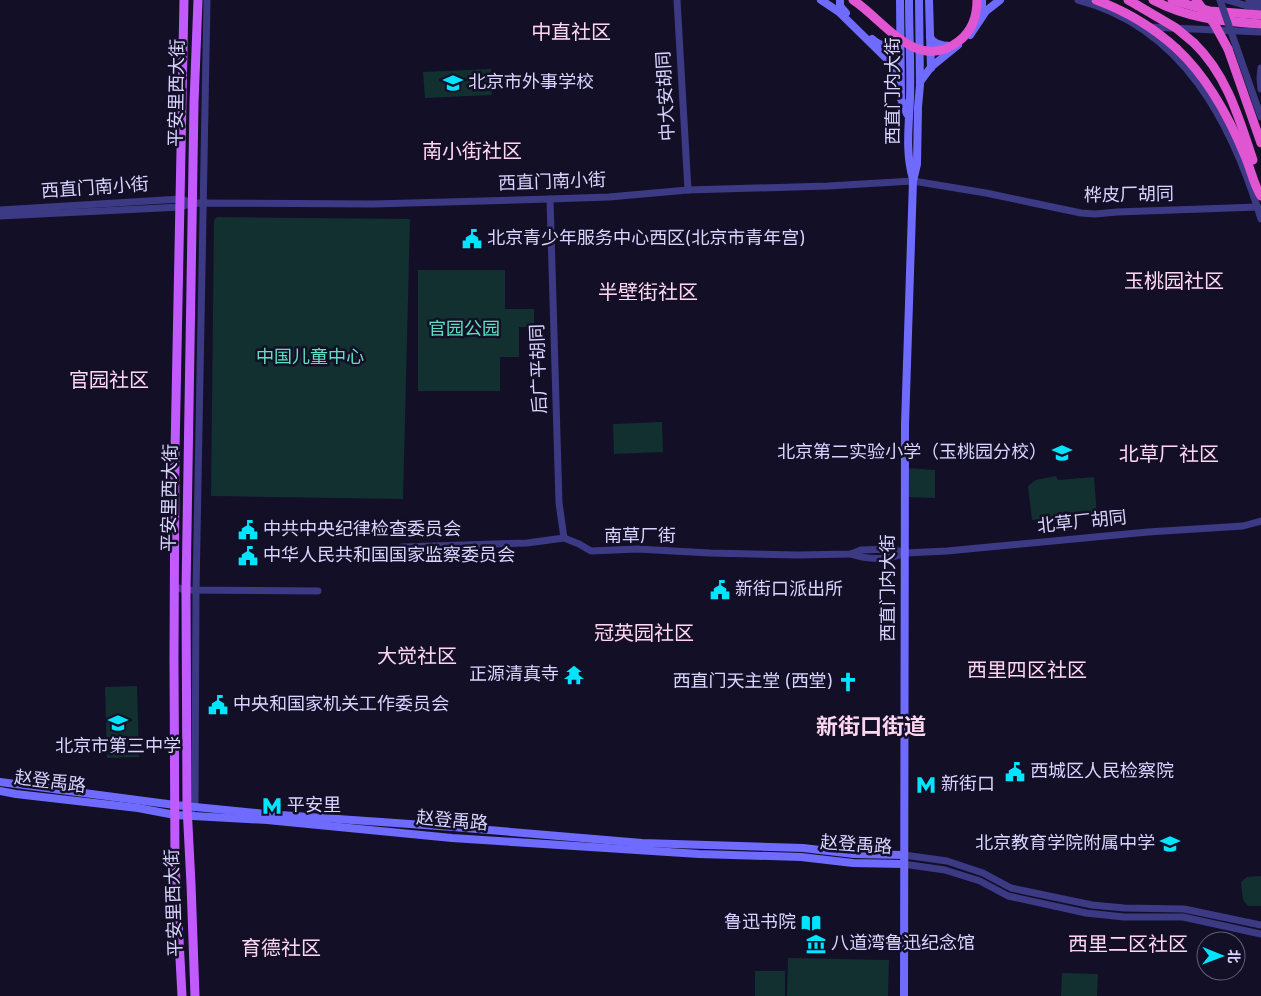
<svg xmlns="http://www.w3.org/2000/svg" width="1261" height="996" viewBox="0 0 1261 996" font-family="Overpass,'Noto Sans SC',sans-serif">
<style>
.green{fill:#12302f}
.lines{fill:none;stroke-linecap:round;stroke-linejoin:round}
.tertiary{stroke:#3d3a85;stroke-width:7}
.secondary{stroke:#6f6bff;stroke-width:8}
.primary{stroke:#c25bff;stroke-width:9}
.trunk{stroke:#e055d1;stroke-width:9}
.tertiary-bridge{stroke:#3d3a85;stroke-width:7}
.trunk-bridge{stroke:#e055d1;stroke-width:9}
.labels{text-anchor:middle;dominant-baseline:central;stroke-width:5;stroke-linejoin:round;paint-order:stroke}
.poi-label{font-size:18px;fill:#d9d4ff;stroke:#130f26;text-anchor:start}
.street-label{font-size:18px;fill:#d9d4ff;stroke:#130f26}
.park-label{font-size:18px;fill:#5fe0c0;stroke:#130f26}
.quarter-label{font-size:20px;fill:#ffd6f0;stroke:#130f26}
.district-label{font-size:22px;font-weight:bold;fill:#ffd6f0;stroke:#130f26}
</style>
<rect width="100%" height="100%" fill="#130f26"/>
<g class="green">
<path d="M491,69L492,95L425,98L423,72Z"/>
<path d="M217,217L410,219L403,499L211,496L214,220Z"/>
<path d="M418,270H505V309H534V327H519V357H500V391H418Z"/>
<path d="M662,422L663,452L614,454L613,424Z"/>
<path d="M907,468L935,470V498L907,497Z"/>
<path d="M1056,476L1058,480L1094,477L1097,515L1032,520L1028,486L1036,480Z"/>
<path d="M137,686L139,757L107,758L105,687Z"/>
<path d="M1261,876V906H1248L1243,900L1241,882L1247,877Z"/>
<path d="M788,958L889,960L888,996H787Z"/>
<rect x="755" y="971" width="30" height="25"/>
<path d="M1062,973L1098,974L1097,996H1061Z"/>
</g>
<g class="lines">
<g class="tertiary">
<path d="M677,0L688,190"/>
<path d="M1078,0C1183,27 1232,123 1261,219"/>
<path d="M1227,0L1244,5L1261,8"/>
<path d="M1249,0L1261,2"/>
<path d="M1148,27L1261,32"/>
<path d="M1236,46L1261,117"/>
<path d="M1261,68L1260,78L1261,89"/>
<path d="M550,199L559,503L564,538"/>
<path d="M0,210L181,199L192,203"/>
<path d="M0,216L181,207L192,203L373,204L550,199L609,197L688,190L828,186L913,181L986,193L1081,213L1095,214L1117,212L1258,207"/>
<path d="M402,547L527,543L564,538L579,544L591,551L637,549L710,553L798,555L851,554L861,550L893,549L905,553L947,551L1148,532L1243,526L1261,521"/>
<path d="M851,554C868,560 888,560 905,553"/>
<path d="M175,587L186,590L318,591"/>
<path d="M191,811L195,806L196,590L207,0"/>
<path d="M904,855L947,861L983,873L1011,888L1092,905L1124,908L1184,909L1261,925"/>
<path d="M903,864L945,870L980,881L1008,896L1086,913L1124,917H1183L1261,934"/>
</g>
<g class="secondary">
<path d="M821,0L839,12L891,63L900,75"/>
<path d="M840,0V6L846,13"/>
<path d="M900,0L901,99L907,114"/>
<path d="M909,0C909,32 911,65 910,98C909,125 905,152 913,179"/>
<path d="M929,0L931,68"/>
<path d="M979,17L982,9V0"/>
<path d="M970,35L986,11L1000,0"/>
<path d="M930,37C933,45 943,46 951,46"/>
<path d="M872,39C883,49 893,47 900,34"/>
<path d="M920,82L931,67L958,45"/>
<path d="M0,782L175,805L266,814L453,827L642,843L803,848L854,854L904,855"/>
<path d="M0,791L16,794L138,808L175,815L267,820L452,838L699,854L801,857L853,863L903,864"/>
<path d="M904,996L905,425L913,181L917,164L918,107L920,85L919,0"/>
</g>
<g class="primary">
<path d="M182,996L175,864L174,659L175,451L184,0"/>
<path d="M195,996L191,884L187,806L186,590L194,103L198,0"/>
</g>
<g class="trunk">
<path d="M1128,0L1137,5"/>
<path d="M1153,0C1189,19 1221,21 1261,24"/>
<path d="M1172,0L1210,11L1261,15"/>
<path d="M1194,43C1227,75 1239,118 1253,160"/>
<path d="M1177,49C1208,78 1229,117 1245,156C1251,169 1253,184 1261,196"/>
<path d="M1228,49L1261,143"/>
</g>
<path class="tertiary-bridge" d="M1220,0L1236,46"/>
<g class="trunk-bridge">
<path d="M853,0C884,20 917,74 959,41C972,31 977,16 977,0"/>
<path d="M1096,0C1126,11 1153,27 1177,49"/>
<path d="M1196,0L1215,25L1228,49"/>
<path d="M1137,5L1176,28L1194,43"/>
</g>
</g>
<defs>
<symbol id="school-bare" viewBox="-9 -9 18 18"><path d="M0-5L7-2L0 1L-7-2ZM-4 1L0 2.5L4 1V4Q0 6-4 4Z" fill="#00e5ff" stroke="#130f26" stroke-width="2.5" paint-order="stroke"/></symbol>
<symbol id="civic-bare" viewBox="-9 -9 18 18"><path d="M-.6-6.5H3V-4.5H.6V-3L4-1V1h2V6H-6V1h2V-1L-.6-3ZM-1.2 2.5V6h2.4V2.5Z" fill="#00e5ff" stroke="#130f26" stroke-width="2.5" paint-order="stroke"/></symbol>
<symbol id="temple-bare" viewBox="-9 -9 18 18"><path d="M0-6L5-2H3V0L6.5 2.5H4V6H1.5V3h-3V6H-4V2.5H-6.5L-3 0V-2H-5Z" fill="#00e5ff" stroke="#130f26" stroke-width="2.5" paint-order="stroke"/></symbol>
<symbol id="church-bare" viewBox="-9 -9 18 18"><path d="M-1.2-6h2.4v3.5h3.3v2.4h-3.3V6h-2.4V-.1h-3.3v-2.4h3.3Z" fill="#00e5ff" stroke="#130f26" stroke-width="2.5" paint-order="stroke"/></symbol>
<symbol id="metro-bare" viewBox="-9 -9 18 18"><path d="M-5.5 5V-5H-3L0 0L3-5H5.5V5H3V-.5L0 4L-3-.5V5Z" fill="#00e5ff" stroke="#130f26" stroke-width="2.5" paint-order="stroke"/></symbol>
<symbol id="library-bare" viewBox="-9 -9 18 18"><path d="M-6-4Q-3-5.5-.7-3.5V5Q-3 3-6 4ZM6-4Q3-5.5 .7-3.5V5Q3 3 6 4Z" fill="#00e5ff" stroke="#130f26" stroke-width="2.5" paint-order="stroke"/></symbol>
<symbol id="museum-bare" viewBox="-9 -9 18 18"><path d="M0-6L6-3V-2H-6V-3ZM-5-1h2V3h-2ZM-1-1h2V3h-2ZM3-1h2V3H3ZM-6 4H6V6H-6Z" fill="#00e5ff" stroke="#130f26" stroke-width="2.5" paint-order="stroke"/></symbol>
</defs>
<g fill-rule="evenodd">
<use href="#school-bare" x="439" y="69" width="28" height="28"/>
<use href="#civic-bare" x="458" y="225" width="28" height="28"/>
<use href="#school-bare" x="1048" y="439" width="28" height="28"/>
<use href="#civic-bare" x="234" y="516" width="28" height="28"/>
<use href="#civic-bare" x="234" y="542" width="28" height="28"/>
<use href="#civic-bare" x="706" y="576" width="28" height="28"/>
<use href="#temple-bare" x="560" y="661" width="28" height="28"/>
<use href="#church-bare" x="834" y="668" width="28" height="28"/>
<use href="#civic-bare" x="204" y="691" width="28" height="28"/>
<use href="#school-bare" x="104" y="709" width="28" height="28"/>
<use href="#civic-bare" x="1001" y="758" width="28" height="28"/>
<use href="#metro-bare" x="912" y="771" width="28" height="28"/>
<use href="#metro-bare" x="258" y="792" width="28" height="28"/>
<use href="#school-bare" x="1156" y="830" width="28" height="28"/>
<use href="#library-bare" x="797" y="909" width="28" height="28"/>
<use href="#museum-bare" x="802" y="930" width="28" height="28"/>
</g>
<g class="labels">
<g class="poi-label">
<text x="468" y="83">北京市外事学校</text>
<text x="487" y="239">北京青少年服务中心西区(北京市青年宫)</text>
<text x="1047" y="453" text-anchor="end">北京第二实验小学（玉桃园分校）</text>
<text x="263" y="530">中共中央纪律检查委员会</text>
<text x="263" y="556">中华人民共和国国家监察委员会</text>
<text x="735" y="590">新街口派出所</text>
<text x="559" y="675" text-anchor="end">正源清真寺</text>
<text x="833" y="682" text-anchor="end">西直门天主堂 (西堂)</text>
<text x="233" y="705">中央和国家机关工作委员会</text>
<text x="118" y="747" text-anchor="middle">北京市第三中学</text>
<text x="1030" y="772">西城区人民检察院</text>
<text x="941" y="785">新街口</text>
<text x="287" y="806">平安里</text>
<text x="1155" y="844" text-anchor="end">北京教育学院附属中学</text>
<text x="796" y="923" text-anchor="end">鲁迅书院</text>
<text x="831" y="944">八道湾鲁迅纪念馆</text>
</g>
<g class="street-label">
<text transform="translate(894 91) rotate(-90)">西直门内大街</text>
<text transform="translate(178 93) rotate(-89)">平安里西大街</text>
<text transform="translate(667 96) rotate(-93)">中大安胡同</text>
<text transform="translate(552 183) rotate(-2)">西直门南小街</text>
<text transform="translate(95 189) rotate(-4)">西直门南小街</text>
<text transform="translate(1129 196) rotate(-1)">桦皮厂胡同</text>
<text transform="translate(540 369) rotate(-92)">后广平胡同</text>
<text transform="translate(171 498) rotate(-89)">平安里西大街</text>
<text transform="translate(1082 523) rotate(-6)">北草厂胡同</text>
<text x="640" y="537">南草厂街</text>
<text transform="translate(889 588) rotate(-90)">西直门内大街</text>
<text transform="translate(50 783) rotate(7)">赵登禹路</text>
<text transform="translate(452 822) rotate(5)">赵登禹路</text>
<text transform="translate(856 846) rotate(4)">赵登禹路</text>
<text transform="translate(175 903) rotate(-92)">平安里西大街</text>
</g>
<g class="park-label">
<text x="464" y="330">官园公园</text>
<text x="310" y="358">中国儿童中心</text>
</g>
<g class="quarter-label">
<text x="571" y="34">中直社区</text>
<text x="472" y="153">南小街社区</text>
<text x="1174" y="283">玉桃园社区</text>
<text x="648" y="294">半壁街社区</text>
<text x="109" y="382">官园社区</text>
<text x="1169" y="456">北草厂社区</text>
<text x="644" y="635">冠英园社区</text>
<text x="417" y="658">大觉社区</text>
<text x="1027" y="672">西里四区社区</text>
<text x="1128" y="946">西里二区社区</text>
<text x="281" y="950">育德社区</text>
</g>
<g class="district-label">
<text x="871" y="728">新街口街道</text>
</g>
</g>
<g transform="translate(1221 956) rotate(91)"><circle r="24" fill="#130f26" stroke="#625e7d"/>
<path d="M0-4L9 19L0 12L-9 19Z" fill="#00e5ff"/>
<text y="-8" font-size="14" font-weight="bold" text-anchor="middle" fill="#d9d4ff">北</text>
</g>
</svg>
